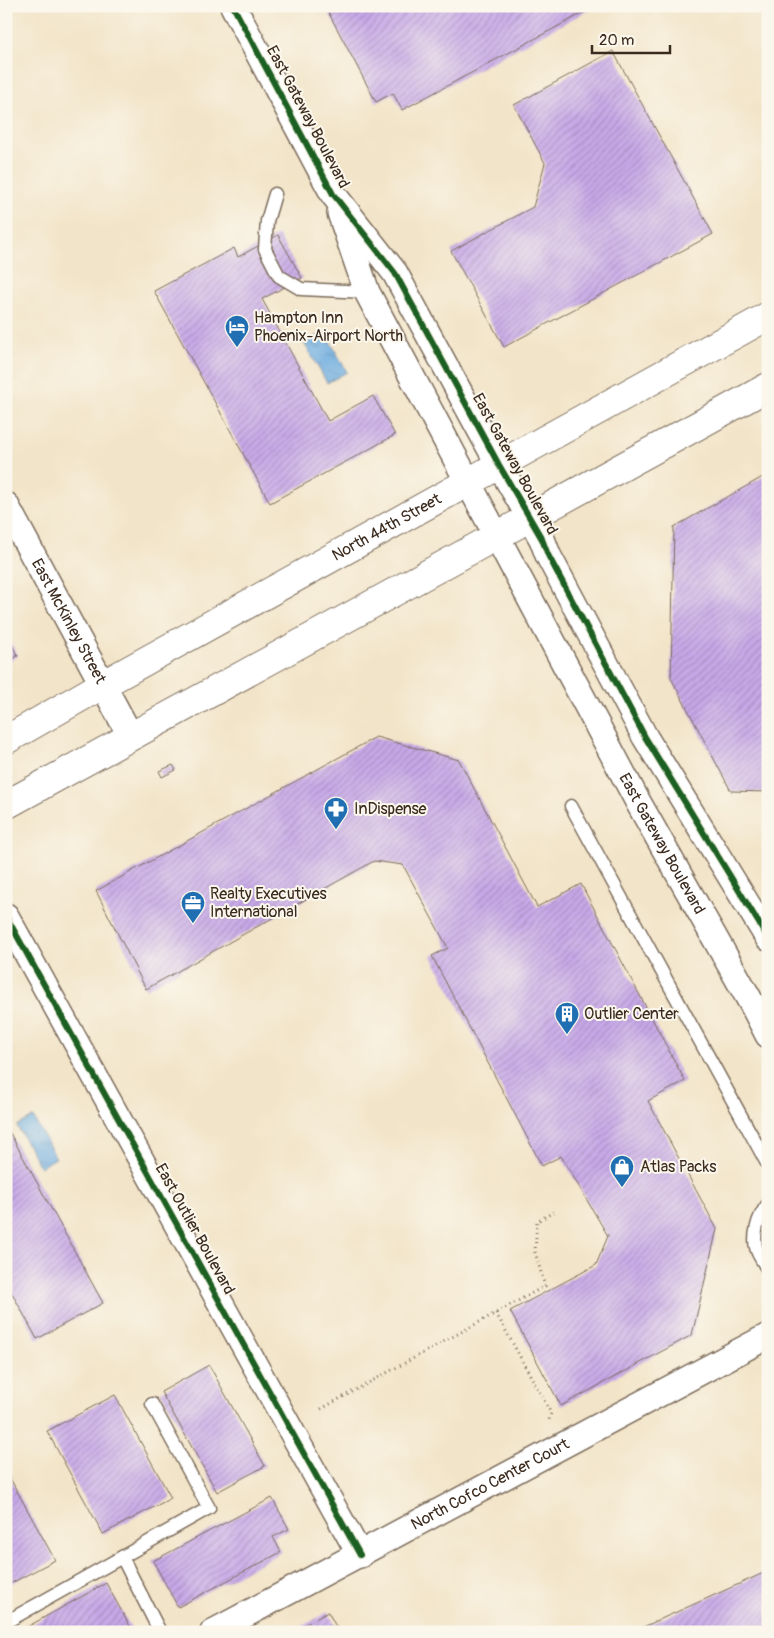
<svg xmlns="http://www.w3.org/2000/svg" width="774" height="1638" viewBox="0 0 774 1638" font-family="Pangolin,sans-serif">
<style>
.water{fill:url(#water-ripples);stroke:#536a7e}
.building{fill:url(#building-hatch)}
.lines{fill:none;stroke-linecap:round;stroke-linejoin:round}
.lane-casing{stroke:#7b6b5a;stroke-width:15}
.street-casing{stroke:#7b6b5a;stroke-width:28}
.primary-casing{stroke:#7b6b5a;stroke-width:30}
.path{stroke:#7b6b5a;stroke-width:3;stroke-dasharray:1 4;stroke-linecap:butt}
.lane{stroke:#fff;stroke-width:12}
.street{stroke:#fff;stroke-width:25}
.primary{stroke:#fff;stroke-width:28}
.cycleway-casing{stroke:#fbf7ec;stroke-width:9}
.cycleway{stroke:#1b5e20;stroke-width:6}
.labels{text-anchor:middle;dominant-baseline:central;stroke-width:4;stroke-linejoin:round;paint-order:stroke}
.street-label{font-size:16px;fill:#3b2a1e;stroke:#fbf7ec}
.poi-label{font-size:16px;fill:#3b2a1e;stroke:#fbf7ec;text-anchor:start}
</style>
<defs>
<pattern id="water-ripples" width="26" height="14" patternUnits="userSpaceOnUse" patternTransform="scale(1.25)"><rect width="26" height="14" fill="#6baade"/><path d="M2 4q2-2 4 0t4 0M15 11q2-2 4 0t4 0" fill="none" stroke="#598bb3"/></pattern>
<pattern id="building-hatch" width="6" height="6" patternUnits="userSpaceOnUse" patternTransform="scale(1.25)"><rect width="6" height="6" fill="#c7a9e9"/><path d="M-1 1l2-2M0 6l6-6M5 7l2-2" fill="none" stroke="#a38abc"/></pattern>
</defs>
<rect width="100%" height="100%" fill="#fbf7ec"/>
<filter id="ink" filterUnits="userSpaceOnUse"><feTurbulence type="fractalNoise" baseFrequency=".02" numOctaves="2"/><feDisplacementMap in="SourceGraphic" scale="10" xChannelSelector="R" yChannelSelector="G"/><feConvolveMatrix kernelMatrix="1 2 1 2 8 2 1 2 1" color-interpolation-filters="sRGB"/></filter>
<filter id="wash" filterUnits="userSpaceOnUse"><feTurbulence type="fractalNoise" baseFrequency=".0096" numOctaves="4" result="noise"/><feDisplacementMap in="SourceGraphic" scale="20" xChannelSelector="R" yChannelSelector="G"/><feGaussianBlur stdDeviation="1.12" result="paint"/><feColorMatrix in="noise" values="0 0 0 0 0 0 0 0 0 0 0 0 0 0 0 0 0 1.4 0 .05"/><feComposite in="paint" operator="in"/></filter>
<g filter="url(#wash)">
<rect width="100%" height="100%" fill="#f2e4c8"/>
<g class="water">
<path d="M325,332L347,372L327,383L304,343Z"/>
<path d="M33,1117L56,1158L40,1167L17,1126Z"/>
</g>
<g id="blocks">
<g class="building">
<path d="M325,6H596L402,110L393,93L376,102Z"/>
<path d="M613,51L713,234L504,347L451,251L533,207L545,163L514,105Z"/>
<path d="M278,235L302,278L262,299L328,421L373,396L395,435L270,503L154,291L234,248L238,257Z"/>
<path d="M768,474V792L731,791L671,678L674,527Z"/>
<path d="M6,635L18,656L6,662Z"/>
<path d="M376,737L459,760L537,907L581,884L685,1081L648,1101L717,1229L692,1335L561,1406L510,1311L596,1265L608,1236L561,1156L542,1166L432,956L448,948L403,865L374,861L146,989L96,891Z"/>
<path d="M173,765L176,770L162,777L159,771Z"/>
<path d="M6,1126L103,1303L37,1339L6,1282Z"/>
<path d="M209,1365L265,1466L217,1492L161,1392Z"/>
<path d="M115,1395L171,1498L103,1534L47,1431Z"/>
<path d="M6,1471L55,1560L6,1586Z"/>
<path d="M272,1498L289,1529L273,1537L281,1552L178,1607L153,1561Z"/>
<path d="M768,1571V1632H632Z"/>
<path d="M106,1583L132,1630L128,1632H18Z"/>
<path d="M328,1612L339,1632H292Z"/>
</g>
</g>
</g>
<g filter="url(#ink)">
<use href="#blocks" fill-opacity="0" stroke="#7b6b5a" stroke-width="1"/>
<g class="lines">
<defs>
<g id="lane">
<path d="M275,194L267,221L265,249L279,276L301,289L367,292"/>
<path d="M571,806L768,1165"/>
<path d="M768,1204C758,1216 751,1238 758,1253C761,1259 765,1265 768,1270"/>
<path d="M122,1557L209,1508L152,1404"/>
<path d="M6,1622L122,1557L160,1632"/>
</g>
<g id="street">
<path d="M233,6L333,194L395,273L499,465L542,539L548,555L645,737L768,938"/>
<path id="s1" d="M340,213L367,292L638,802L752,1004L768,1035"/>
<path id="s2" d="M6,505L131,737"/>
<path d="M6,916L360,1555"/>
<path id="s3" d="M213,1632L768,1336"/>
</g>
<g id="primary">
<path id="s4" d="M6,740L102,685L768,316"/>
<path d="M6,805L768,387"/>
</g>
</defs>
<use href="#lane" class="lane-casing"/>
<use href="#street" class="street-casing"/>
<use href="#primary" class="primary-casing"/>
<g class="path">
<path d="M496,1313L551,1413L549,1420"/>
<path d="M321,1409L545,1286L535,1252L537,1221L556,1211"/>
</g>
<use href="#lane" class="lane"/>
<use href="#street" class="street"/>
<use href="#primary" class="primary"/>
<defs>
<g id="cycleway">
<path d="M233,6L333,194L395,273L499,465L542,539L548,555L645,737L768,938"/>
<path d="M6,916L360,1555"/>
</g>
</defs>
<use href="#cycleway" class="cycleway-casing"/>
<use href="#cycleway" class="cycleway"/>
</g>
</g>
<defs>
<symbol id="hotel-pin" viewBox="-11 -11 22 30"><path d="M0 17L-7.5 6A9.5 9.5 0 1 1 7.5 6Z" fill="#1f6fb2" stroke="#fbf7ec"/><path d="M-6-4.5h1.5V1H6V5H4.5V3h-9V5H-6ZM-4 0a1.8 1.8 0 1 1 3.6 0ZM.5 0V-2.5h3Q6-2.5 6 0Z" fill="#fff"/></symbol>
<symbol id="pharmacy-pin" viewBox="-11 -11 22 30"><path d="M0 17L-7.5 6A9.5 9.5 0 1 1 7.5 6Z" fill="#1f6fb2" stroke="#fbf7ec"/><path d="M-2-6h4v4h4v4h-4v4h-4v-4h-4v-4h4Z" fill="#fff"/></symbol>
<symbol id="office-pin" viewBox="-11 -11 22 30"><path d="M0 17L-7.5 6A9.5 9.5 0 1 1 7.5 6Z" fill="#1f6fb2" stroke="#fbf7ec"/><path d="M-6-3h4V-5.5h4V-3h4V5H-6ZM-1-4.5V-3h2v-1.5ZM-6 0V1H6V0Z" fill="#fff"/></symbol>
<symbol id="building-pin" viewBox="-11 -11 22 30"><path d="M0 17L-7.5 6A9.5 9.5 0 1 1 7.5 6Z" fill="#1f6fb2" stroke="#fbf7ec"/><path d="M-4-6H4V6H1V3H-1V6H-4ZM-2.5-4.3h1.7v1.8h-1.7ZM.8-4.3h1.7v1.8H.8ZM-2.5-1h1.7V.8h-1.7ZM.8-1h1.7V.8H.8Z" fill="#fff"/></symbol>
<symbol id="shop-pin" viewBox="-11 -11 22 30"><path d="M0 17L-7.5 6A9.5 9.5 0 1 1 7.5 6Z" fill="#1f6fb2" stroke="#fbf7ec"/><path d="M-5-2.5h2.3a2.7 3.5 0 0 1 5.4 0H5L5.5 6h-11ZM-1.5-2.5h3a1.5 2.3 0 0 0-3 0Z" fill="#fff"/></symbol>
</defs>
<g fill-rule="evenodd">
<use href="#hotel-pin" x="223" y="313" width="28" height="38"/>
<use href="#pharmacy-pin" x="322" y="795" width="28" height="38"/>
<use href="#office-pin" x="179" y="889" width="28" height="38"/>
<use href="#building-pin" x="553" y="1000" width="28" height="38"/>
<use href="#shop-pin" x="608" y="1153" width="28" height="38"/>
</g>
<g class="labels">
<g class="street-label">
<text transform="translate(308 117) rotate(62)">East Gateway Boulevard</text>
<text transform="translate(515 464) rotate(61)">East Gateway Boulevard</text>
<text stroke="none"><textPath href="#s4" startOffset="436">North 44th Street</textPath></text>
<text stroke="none"><textPath href="#s2" startOffset="132">East McKinley Street</textPath></text>
<text stroke="none"><textPath href="#s1" startOffset="709">East Gateway Boulevard</textPath></text>
<text transform="translate(195 1229) rotate(61)">East Outlier Boulevard</text>
<text stroke="none"><textPath href="#s3" startOffset="314">North Cofco Center Court</textPath></text>
</g>
<g class="poi-label">
<text x="254" y="318">Hampton Inn<tspan x="254" dy="18">Phoenix-Airport North</tspan></text>
<text x="354" y="809">InDispense</text>
<text x="210" y="894">Realty Executives<tspan x="210" dy="18">International</tspan></text>
<text x="584" y="1014">Outlier Center</text>
<text x="640" y="1167">Atlas Packs</text>
</g>
</g>
<rect width="774" height="1638" fill="none" stroke="#fbf7ec" stroke-width="25"/>
<path d="M592 45v8h78v-8" fill="none" stroke="#3b2a1e" stroke-width="2.5"/>
<text x="599" y="45" font-size="15" fill="#3b2a1e" stroke="#fbf7ec" stroke-width="4" paint-order="stroke">20 m</text>
</svg>
